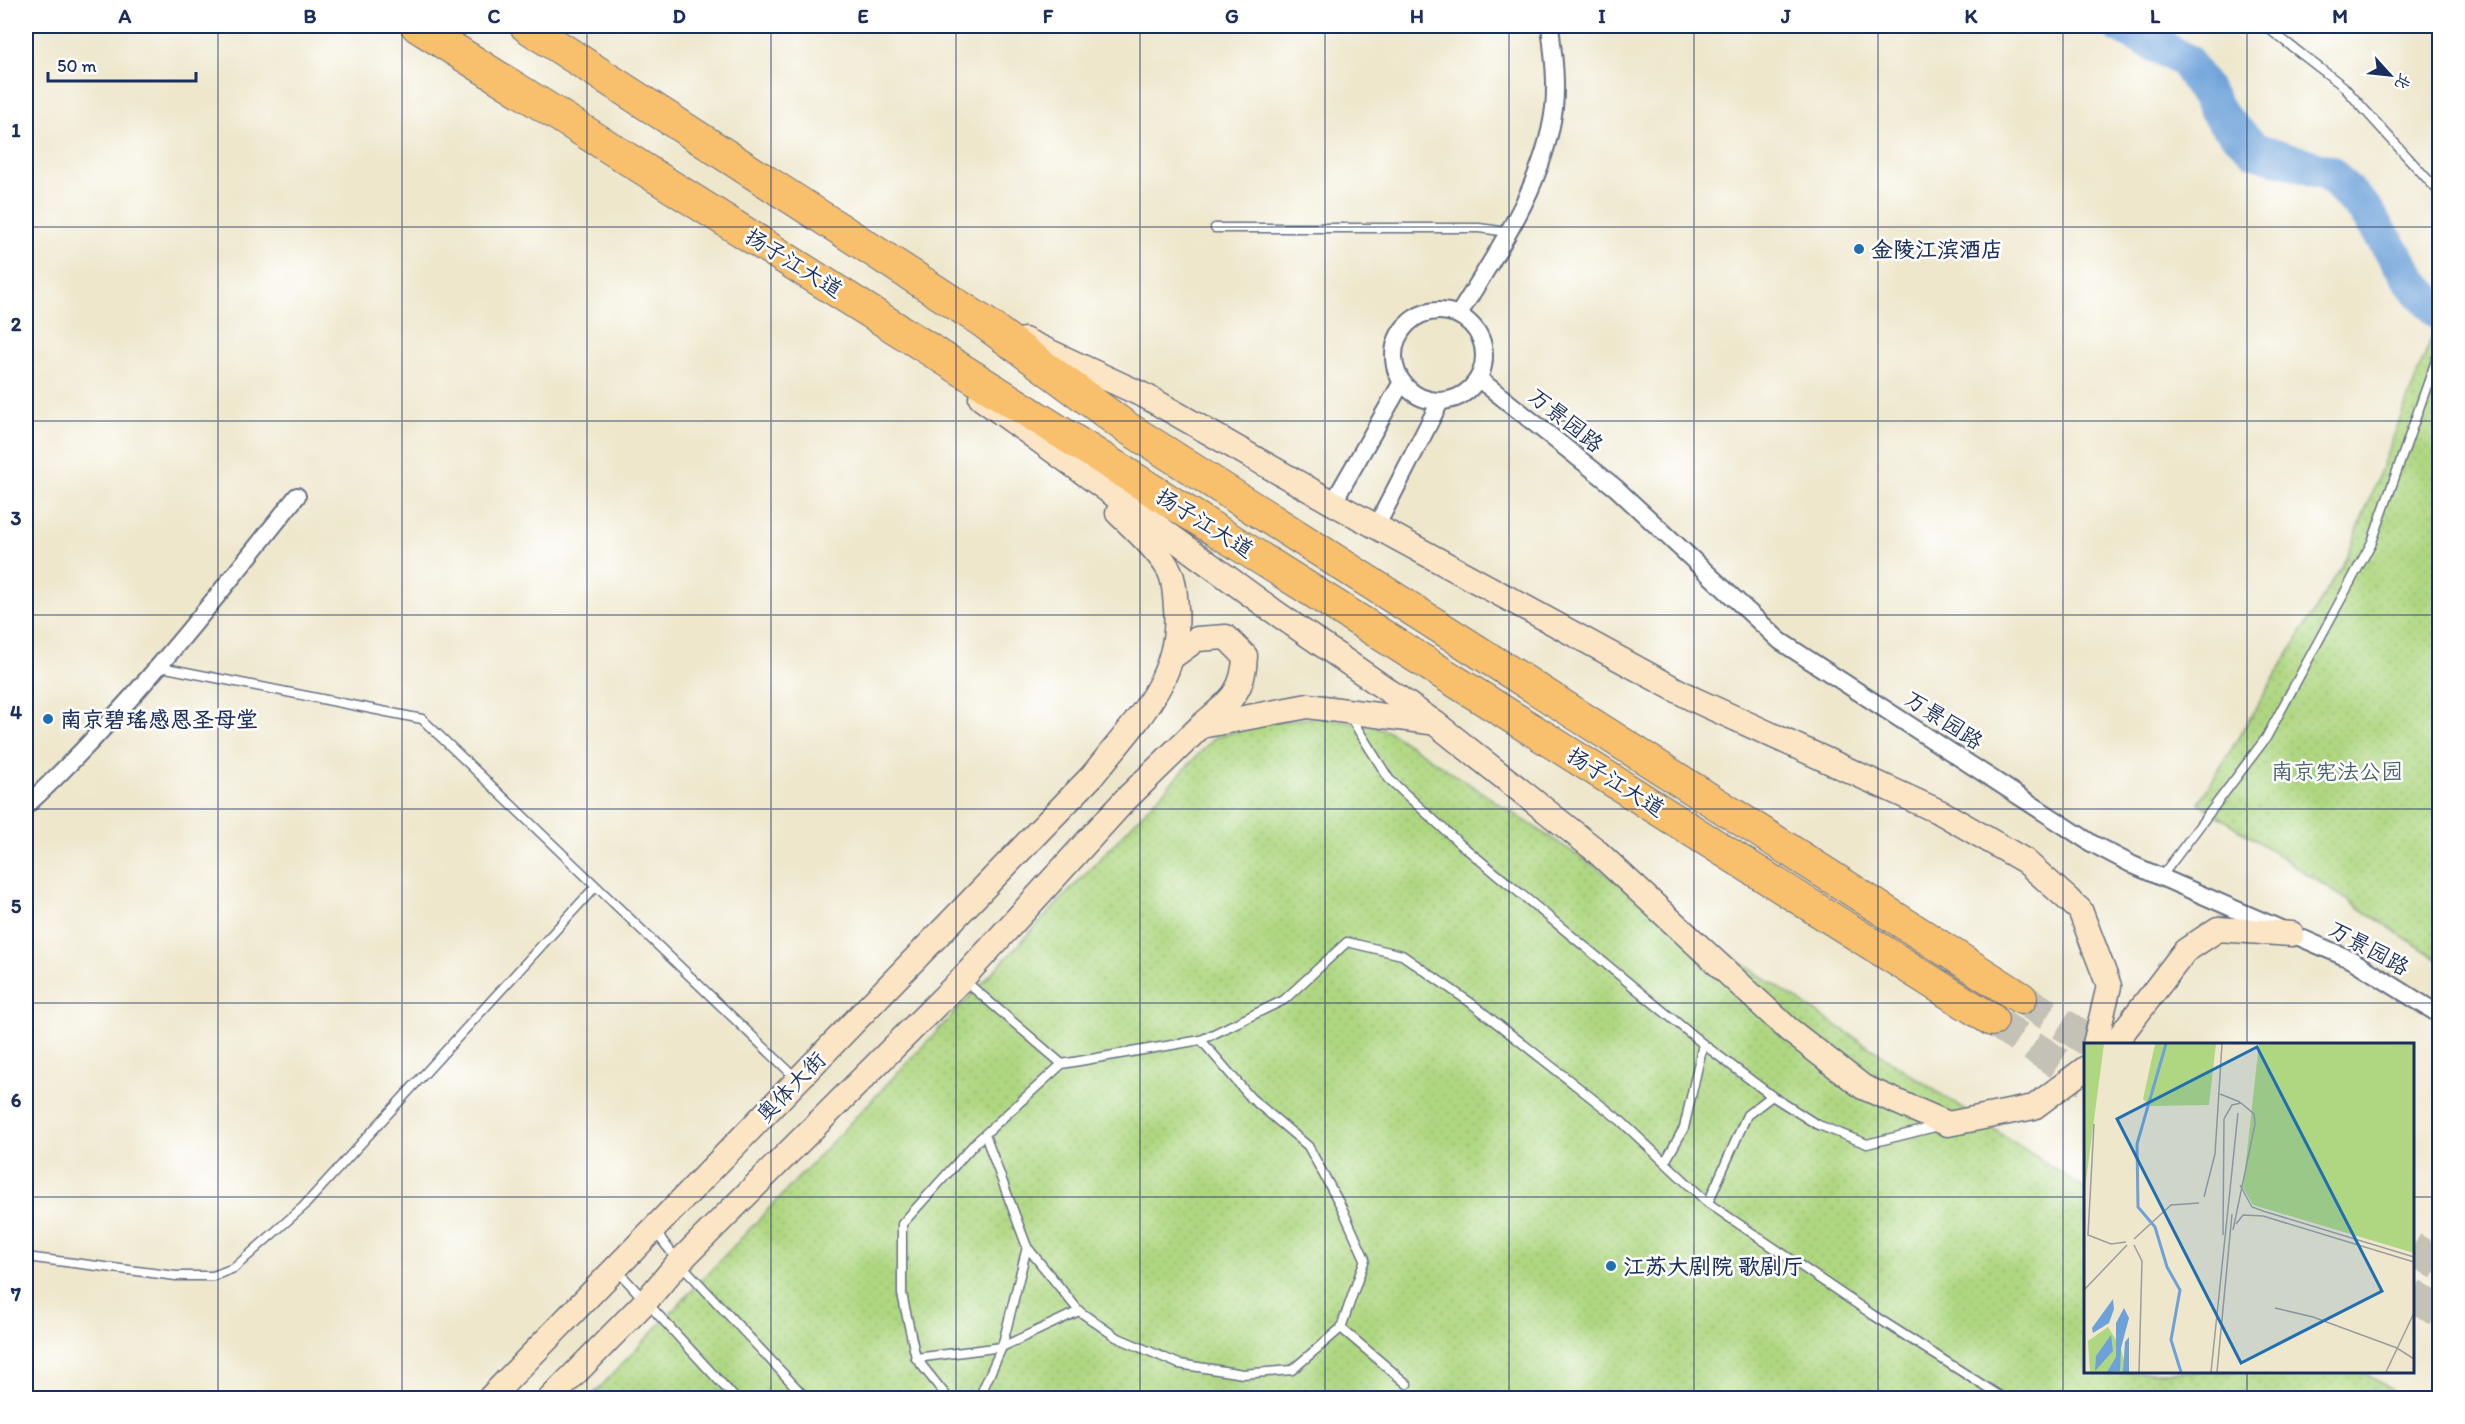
<svg xmlns="http://www.w3.org/2000/svg" width="2465" height="1424" viewBox="0 0 2465 1424" font-family="Itim,'LXGW WenKai TC',sans-serif">
<style>
.grass{fill:url(#grass-dots);stroke:#658370;stroke-width:1.5}
.lines{fill:none;stroke-linecap:round;stroke-linejoin:round}
.river{stroke:#6ca1d9;stroke-width:36}
.highway-tunnel{stroke:#c4c2b6;stroke-width:32;stroke-dasharray:32 16;stroke-linecap:butt}
.lane-casing{stroke:#656f84;stroke-width:11}
.street-casing{stroke:#656f84;stroke-width:20}
.secondary-casing{stroke:#656f84;stroke-width:27}
.highway-casing{stroke:#656f84;stroke-width:34}
.lane{stroke:#fff;stroke-width:8}
.street{stroke:#fff;stroke-width:16}
.secondary{stroke:#fce5c4;stroke-width:24}
.highway{stroke:#f8bf6c;stroke-width:32}
.grid{fill:none;stroke:#1b2f5e;stroke-width:1.5;stroke-opacity:0.55}
.poi-dot{fill:#1f6fb2;stroke:#fff;stroke-width:2}
.labels{text-anchor:middle;dominant-baseline:central;stroke-width:5;stroke-linejoin:round;paint-order:stroke}
.poi-label{font-size:22px;font-weight:bold;fill:#1b2f5e;stroke:#fff;text-anchor:start}
.street-label{font-size:22px;fill:#1b2f5e;stroke:#fff}
.park-label{font-size:22px;fill:#476168;stroke:#fff}
.inset-river{fill:none;stroke:#6ca1d9;stroke-width:3}
.inset-road{fill:none;stroke:#9a9da0;stroke-width:1.5}
.view{fill:#1f6fb2;fill-opacity:0.15;stroke:#1f6fb2;stroke-width:3}
.inset-edge{fill:none;stroke:#1b2f5e;stroke-width:3}
.neatline{fill:none;stroke:#1b2f5e;stroke-width:2}
.grid-label{font-size:20px;text-anchor:middle;font-weight:bold;fill:#1b2f5e}
</style>
<defs>
<pattern id="grass-dots" width="8" height="8" patternUnits="userSpaceOnUse" patternTransform="scale(1.5)"><rect width="8" height="8" fill="#afd781"/><path d="M2 2h.1M6 6h.1" fill="none" stroke="#96b972" stroke-width="1.8" stroke-linecap="round"/></pattern>
</defs>
<rect width="100%" height="100%" fill="#fff"/>
<filter id="ink" filterUnits="userSpaceOnUse"><feTurbulence type="fractalNoise" baseFrequency=".0167" numOctaves="2"/><feDisplacementMap in="SourceGraphic" scale="12" xChannelSelector="R" yChannelSelector="G"/><feConvolveMatrix kernelMatrix="1 2 1 2 8 2 1 2 1" color-interpolation-filters="sRGB"/></filter>
<filter id="wash" filterUnits="userSpaceOnUse"><feTurbulence type="fractalNoise" baseFrequency=".008" numOctaves="4" result="noise"/><feDisplacementMap in="SourceGraphic" scale="24" xChannelSelector="R" yChannelSelector="G"/><feGaussianBlur stdDeviation="1.35" result="paint"/><feColorMatrix in="noise" values="0 0 0 0 0 0 0 0 0 0 0 0 0 0 0 0 0 1.4 0 .05"/><feComposite in="paint" operator="in"/></filter>
<g filter="url(#wash)">
<rect width="100%" height="100%" fill="#eee7cc"/>
<g class="grass">
<path d="M2439,322V960L2199,803L2348,555L2437,323Z"/>
<path d="M1319,717L1363,724L1390,732L2085,1189L2086,1372H2363L2404,1398H590L1215,737L1268,723Z"/>
</g>
<g class="lines">
<path class="river" d="M2121,26L2186,61L2222,118L2255,150L2329,173L2366,211L2415,286L2440,312"/>
</g>
</g>
<g filter="url(#ink)">
<g class="lines">
<g class="highway-tunnel">
<path d="M2021,998L2094,1044"/>
<path d="M1992,1020L2086,1081"/>
<path d="M2412,1248L2440,1265"/>
<path d="M2412,1294L2440,1312"/>
</g>
<defs>
<g id="lane">
<path d="M2265,26L2343,86L2440,193"/>
<path d="M1215,228H1479L1508,232"/>
<path d="M161,667L422,719L796,1078"/>
<path d="M1350,717L1389,779L1459,843L1703,1044L1772,1096L1816,1124L1867,1144L1939,1126"/>
<path d="M2161,877L2266,738L2372,542L2440,349"/>
<path d="M964,980L1062,1064"/>
<path d="M985,1135L1027,1247L1079,1311L1116,1337L1179,1364L1243,1374L1292,1370L1341,1328L1365,1259L1342,1208L1308,1146L1251,1098L1201,1040"/>
<path d="M1665,1162L1684,1128L1703,1044"/>
<path d="M1708,1203L1747,1115L1772,1096"/>
<path d="M654,1230L679,1262L806,1398"/>
<path d="M26,1257L176,1276H213L234,1268L303,1207L595,887"/>
<path d="M616,1269L735,1398"/>
<path d="M1341,1328L1407,1384"/>
<path d="M916,1358L1002,1347L1079,1311"/>
<path d="M948,1398L916,1358L902,1294V1224L975,1143L1062,1064L1201,1040L1284,1000L1347,942L1402,955L1471,1003L1621,1121L1708,1203L1873,1315L2003,1398"/>
<path d="M979,1398L1002,1347L1027,1247"/>
</g>
<g id="street">
<circle cx="1439" cy="356" r="45"/>
<path d="M1459,314C1497,252 1545,183 1554,108C1557,81 1553,52 1550,26"/>
<path d="M1479,379L1616,488L1780,641L2091,843L2133,865L2352,960L2440,1015"/>
<path d="M1333,503L1402,382"/>
<path d="M1377,525L1440,402"/>
<path d="M26,806C127,712 211,604 297,496"/>
</g>
<g id="secondary">
<path d="M1024,340L1147,397L1333,503L1693,699L1942,813L2025,861L2080,910L2109,986L2095,1044"/>
<path d="M981,398L1272,610L1435,723L1593,848L1788,1029L1863,1087L1948,1124L2034,1107L2086,1068"/>
<path d="M1172,657L1197,639L1226,637L1245,656C1244,694 1227,703 1201,726"/>
<path d="M2114,1044L2185,951L2218,929L2292,934"/>
<path d="M490,1398L1092,776C1133,724 1182,679 1176,608C1175,597 1175,582 1170,572C1162,554 1133,527 1118,513"/>
<path d="M551,1398L646,1301L679,1262L962,979L1125,800L1201,726L1308,706L1430,722"/>
</g>
<g id="highway">
<path d="M417,26L1992,1020"/>
<path d="M526,26L982,321L1123,425L2021,998"/>
</g>
</defs>
<use href="#lane" class="lane-casing"/>
<use href="#street" class="street-casing"/>
<use href="#secondary" class="secondary-casing"/>
<use href="#highway" class="highway-casing"/>
<use href="#lane" class="lane"/>
<use href="#street" class="street"/>
<use href="#secondary" class="secondary"/>
<use href="#highway" class="highway"/>
</g>
</g>
<path class="grid" d="M218,26V1398M402,26V1398M587,26V1398M771,26V1398M956,26V1398M1140,26V1398M1325,26V1398M1509,26V1398M1694,26V1398M1878,26V1398M2063,26V1398M2247,26V1044M26,227H2440M26,421H2440M26,615H2440M26,809H2440M26,1003H2440M26,1197H2086M2412,1197H2440M2247,1372V1398"/>
<g class="poi-dot">
<circle cx="1859" cy="249" r="6"/>
<circle cx="48" cy="719" r="6"/>
<circle cx="1611" cy="1266" r="6"/>
</g>
<g class="labels">
<g class="poi-label">
<text x="1871" y="249">金陵江滨酒店</text>
<text x="60" y="719">南京碧瑶感恩圣母堂</text>
<text x="1623" y="1266">江苏大剧院 歌剧厅</text>
</g>
<g class="street-label">
<text transform="translate(794 263) rotate(32)">扬子江大道</text>
<text transform="translate(1566 420) rotate(39)">万景园路</text>
<text transform="translate(1205 523) rotate(32)">扬子江大道</text>
<text transform="translate(1944 720) rotate(33)">万景园路</text>
<text transform="translate(1616 782) rotate(32)">扬子江大道</text>
<text transform="translate(2369 948) rotate(29)">万景园路</text>
<text transform="translate(791 1087) rotate(-46)">奥体大街</text>
</g>
<g class="park-label">
<text x="2337" y="771">南京宪法公园</text>
</g>
</g>
<g transform="translate(2084 1043)">
<rect width="330" height="330" fill="#eee7cc"/>
<path d="M0,1H20L0,153ZM71,1H132L125,62L66,63L59,56ZM175,1H330V210L169,162L159,145ZM24,284L36,303L43,329H6L4,298Z" fill="#afd781"/>
<path d="M29,256L30,266L25,280L9,290L8,285ZM40,265L45,275L37,305L36,328L23,329L32,314V280ZM27,292L29,308L11,328L12,313ZM45,294V329H39L41,299Z" fill="#6ca1d9"/>
<path class="inset-river" d="M82,1L53,101L54,164L71,184L83,224L96,247L87,297L97,329"/>
<path class="inset-road" d="M136,51L156,59M10,81L4,192L27,201L42,199M156,142L168,164L179,168M120,154L131,111L138,1M179,168L330,214M179,173L330,219M152,181L159,172L179,173M139,192L140,76L148,62L157,60L170,71L171,81L149,187M50,196L87,162L115,160M50,202L58,218L55,329M0,247L43,202M191,265L229,274L313,305L330,316M127,329L154,70M133,329L148,171M302,329L330,270"/>
<path class="view" d="M173,4L298,248L157,320L33,76Z"/>
<rect width="330" height="330" class="inset-edge"/>
</g>
<rect width="2465" height="1424" fill="none" stroke="#fff" stroke-width="66"/>
<g transform="translate(2390 75) rotate(117)" stroke="#ffffff" stroke-width="4.5" paint-order="stroke">
<path d="M0-4.5L10 22L0 15L-10 22Z" fill="#1b2f5e"/>
<text y="-9" font-size="16" font-weight="bold" text-anchor="middle" fill="#1b2f5e">北</text>
</g>
<path d="M48 72v9h148v-9" fill="none" stroke="#1b2f5e" stroke-width="3"/>
<text x="57" y="72" font-size="18" fill="#1b2f5e" stroke="#ffffff" stroke-width="4.5" paint-order="stroke">50 m</text>
<rect x="33" y="33" width="2399" height="1358" class="neatline"/>
<g class="grid-label">
<text x="125" y="23">A</text>
<text x="310" y="23">B</text>
<text x="494" y="23">C</text>
<text x="679" y="23">D</text>
<text x="863" y="23">E</text>
<text x="1048" y="23">F</text>
<text x="1232" y="23">G</text>
<text x="1417" y="23">H</text>
<text x="1602" y="23">I</text>
<text x="1786" y="23">J</text>
<text x="1971" y="23">K</text>
<text x="2155" y="23">L</text>
<text x="2340" y="23">M</text>
<text x="16" y="137">1</text>
<text x="16" y="331">2</text>
<text x="16" y="525">3</text>
<text x="16" y="719">4</text>
<text x="16" y="913">5</text>
<text x="16" y="1107">6</text>
<text x="16" y="1301">7</text>
</g>
</svg>
